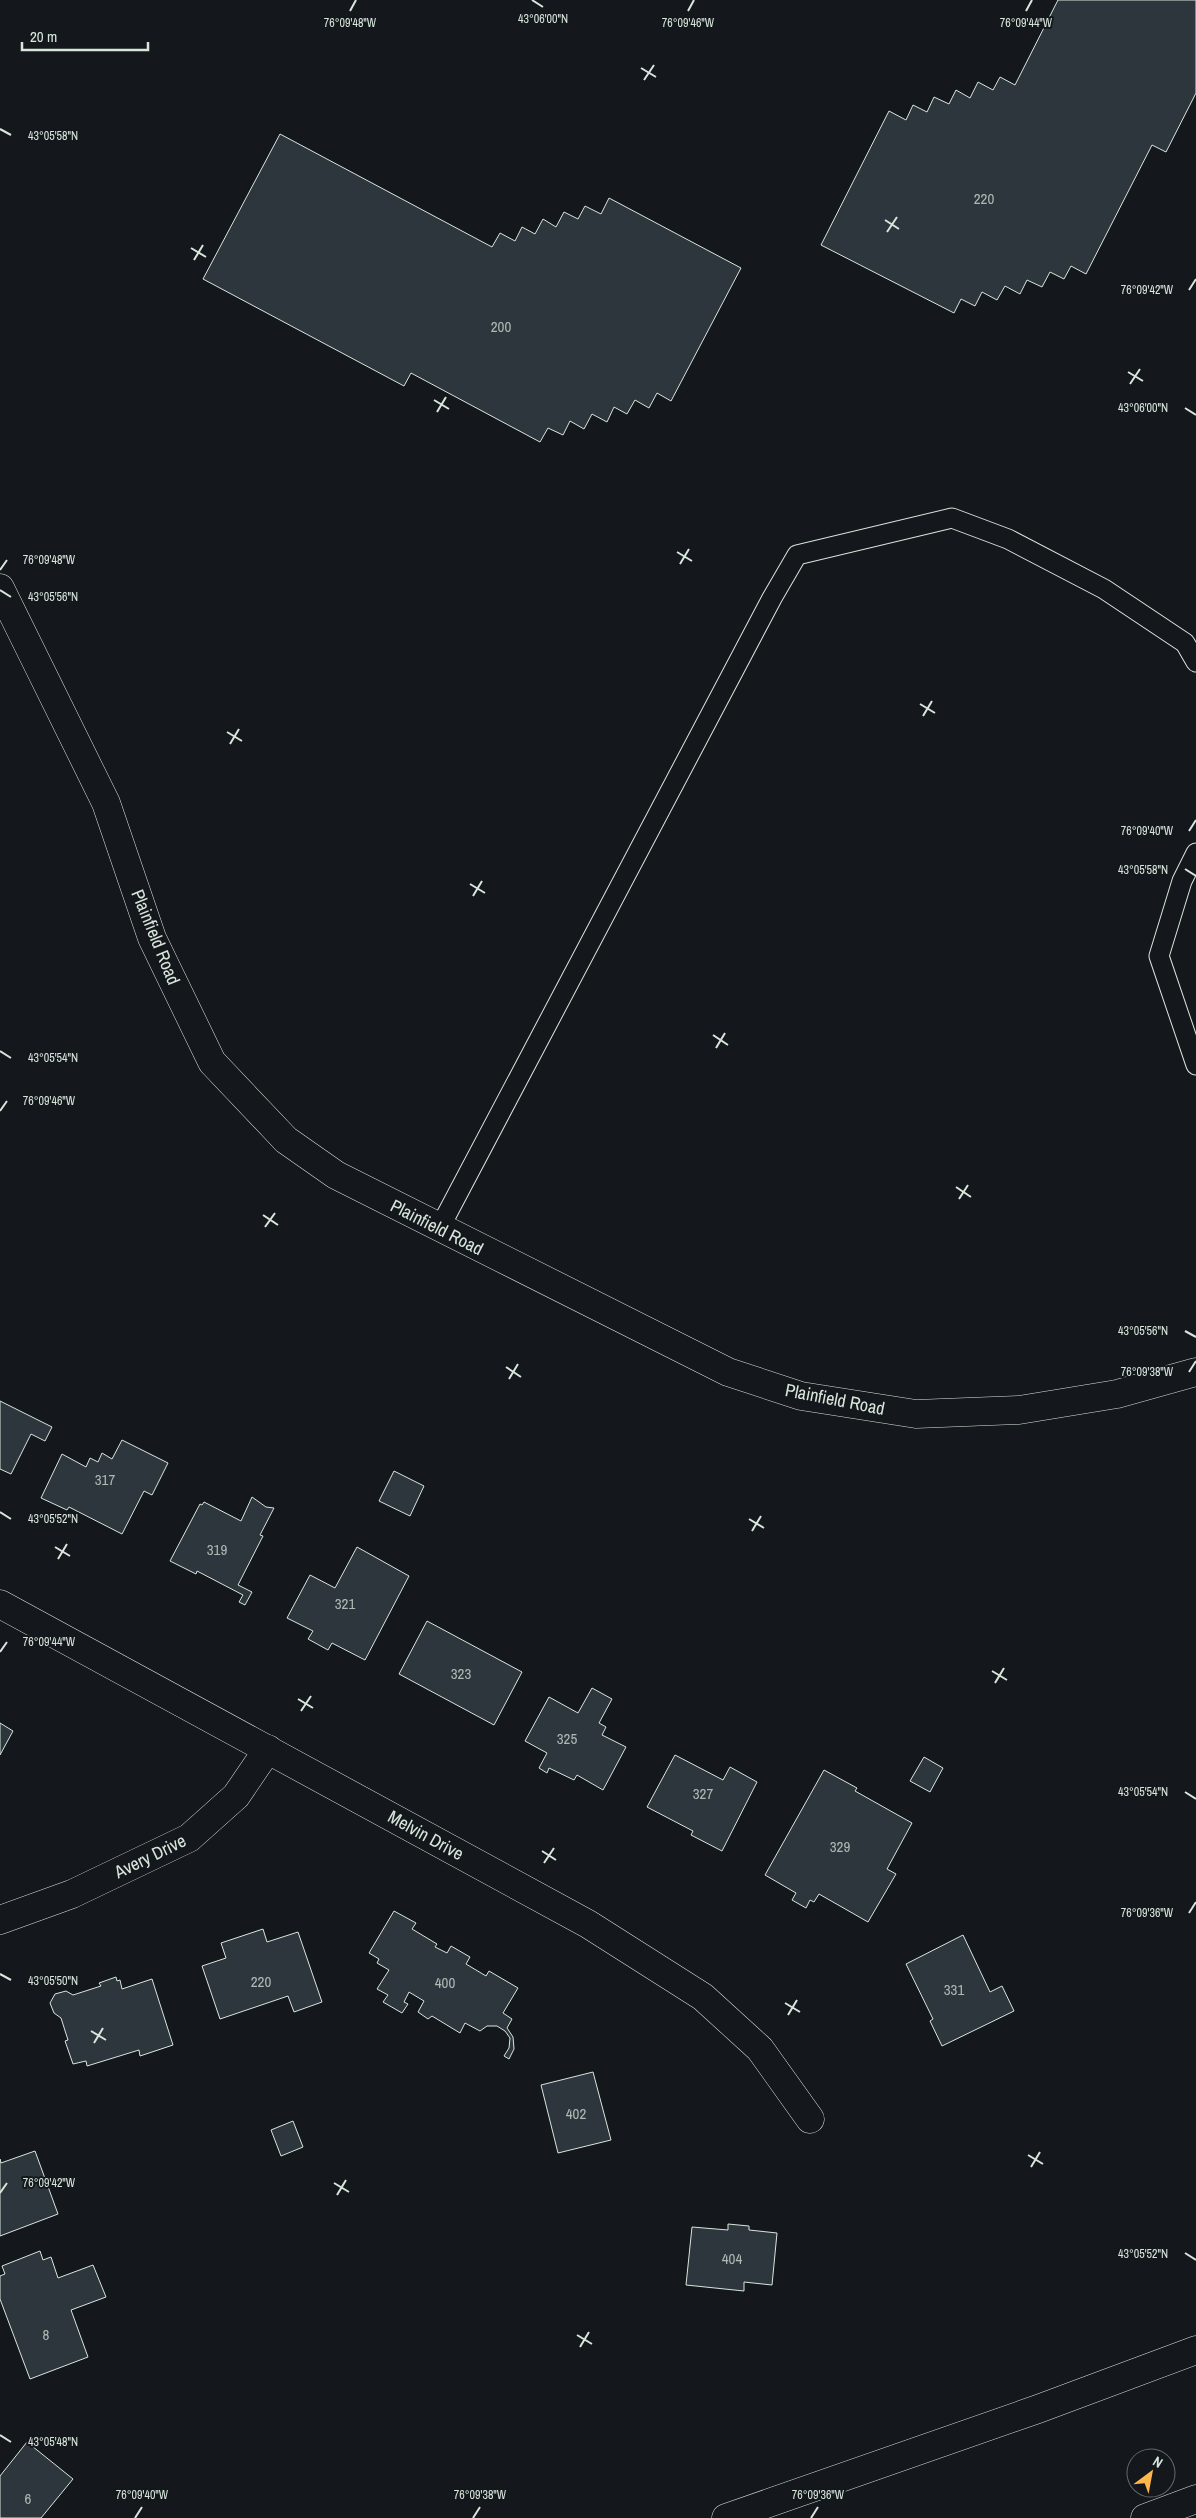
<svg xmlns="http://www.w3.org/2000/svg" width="1196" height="2518" viewBox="0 0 1196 2518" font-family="'Archivo Narrow',sans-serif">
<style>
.building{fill:#2c363c;stroke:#d8e6dc}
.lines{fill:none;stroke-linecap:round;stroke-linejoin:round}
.lane-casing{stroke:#d8e6dc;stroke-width:21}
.street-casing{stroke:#d8e6dc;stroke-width:29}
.highway-casing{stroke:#d8e6dc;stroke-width:29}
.lane{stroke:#14181c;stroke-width:19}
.street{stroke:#14181c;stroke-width:28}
.highway{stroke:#14181c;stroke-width:28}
.ticks{fill:none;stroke:#d8e6dc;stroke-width:2}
.labels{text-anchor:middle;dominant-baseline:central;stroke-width:4;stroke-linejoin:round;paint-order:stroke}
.number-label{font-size:15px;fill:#adbab4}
.street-label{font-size:18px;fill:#d8e6dc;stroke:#14181c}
.ticks-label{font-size:12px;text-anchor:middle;fill:#d8e6dc;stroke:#14181c;stroke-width:4;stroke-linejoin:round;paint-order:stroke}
</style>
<rect width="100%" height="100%" fill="#14181c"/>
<g class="building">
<path d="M1058,0H1196V93L1166,152L1152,145L1086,274L1071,266L1064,279L1050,272L1042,287L1027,280L1020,294L1005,286L997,300L982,292L975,306L961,299L954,313L821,245L889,111L906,120L913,105L927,112L934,97L949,104L956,90L970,98L978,82L993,90L1000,77L1015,85Z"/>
<path d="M280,134L492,247L500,233L515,241L522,227L535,234L543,219L556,227L564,212L578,219L585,206L601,214L609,198L741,268L671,401L657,393L649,408L635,400L627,414L614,407L607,422L592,414L584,429L570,421L563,435L548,428L540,442L411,373L404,386L203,279Z"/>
<path d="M0,1401L52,1427L45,1441L31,1434L11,1474L0,1469Z"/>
<path d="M122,1440L168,1463L152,1495L144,1491L122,1534L69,1507L67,1510L41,1498L62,1454L86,1467L90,1458L98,1462L102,1453L112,1459Z"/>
<path d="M394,1471L424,1486L410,1516L379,1501Z"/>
<path d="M252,1497L266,1507L274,1508L260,1535L263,1536L238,1585L252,1592L245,1605L239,1602L243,1595L197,1571L196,1574L170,1561L200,1504L202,1505L204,1502L241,1521Z"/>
<path d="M357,1547L409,1576L365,1660L332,1643L328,1650L308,1639L313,1631L287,1618L310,1575L335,1588Z"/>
<path d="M427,1621L522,1672L494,1725L399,1674Z"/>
<path d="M592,1688L612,1699L599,1723L606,1727L602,1735L626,1747L603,1790L577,1775L574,1780L549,1768L547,1773L539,1768L547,1753L525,1741L549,1697L578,1713Z"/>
<path d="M0,1723L13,1731L0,1755Z"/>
<path d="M675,1755L723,1780L730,1767L757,1782L722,1851L691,1835L693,1831L647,1807Z"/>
<path d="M924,1757L943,1768L930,1792L910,1781Z"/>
<path d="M824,1770L857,1788L855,1791L912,1823L887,1869L896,1874L868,1922L819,1894L814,1902L810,1900L806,1908L792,1900L796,1893L765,1875Z"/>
<path d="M394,1911L416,1923L412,1929L437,1944L435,1947L447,1953L451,1946L470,1957L466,1964L486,1976L489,1971L518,1988L503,2013L512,2019L507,2028L513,2037L514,2049L509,2059L504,2056L509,2048L510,2038L505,2031L497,2026H487L480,2031L465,2023L460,2033L432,2016L428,2019L418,2012L424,2001L409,1992L404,2002L408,2004L402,2013L383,2002L388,1995L377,1989L389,1970L377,1963L379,1959L369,1953Z"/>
<path d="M263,1929L267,1942L298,1932L322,2002L294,2012L288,1996L220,2019L202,1966L226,1958L221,1943Z"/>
<path d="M963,1935L990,1992L1002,1986L1014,2011L942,2046L930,2021L933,2019L906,1964Z"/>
<path d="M116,1977L117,1981L120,1980L122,1989L152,1979L173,2045L140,2056L139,2050L87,2066L86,2061L73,2064L65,2041L68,2040L61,2018L54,2013L50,2003L55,1994L66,1991L73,1995L101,1986L99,1983Z"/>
<path d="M593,2072L611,2140L558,2153L541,2085Z"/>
<path d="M293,2121L303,2147L281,2156L271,2130Z"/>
<path d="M35,2151L58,2214L0,2236V2159L1,2163Z"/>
<path d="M728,2224L749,2226V2230L777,2233L772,2285L744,2282V2291L686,2285L692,2227L728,2230Z"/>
<path d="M40,2251L43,2260L51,2257L58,2278L93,2265L106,2297L71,2310L88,2357L30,2379L0,2299V2276L5,2274L2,2266Z"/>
<path d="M27,2442L73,2479L41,2518H0V2476Z"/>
</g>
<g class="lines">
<defs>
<g id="lane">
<path d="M1196,853L1182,881L1159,956L1196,1065"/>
<path d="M439,1229L772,598L797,555L952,518L1008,539L1104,589L1185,643L1196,662"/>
</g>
<g id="street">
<path d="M0,588L106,803L152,938L212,1062L286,1140L336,1175L728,1372L801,1396L916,1414L1019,1410L1117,1394L1196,1372"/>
<path d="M0,1604L588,1924L703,1997L760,2049L810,2119"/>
<path d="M0,1920L72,1894L189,1838L236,1796L268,1749"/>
</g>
<g id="highway">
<path d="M726,2518L1038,2409L1196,2350"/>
<path d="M1145,2518L1196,2499"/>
</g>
</defs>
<use href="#lane" class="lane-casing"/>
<use href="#street" class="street-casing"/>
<use href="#highway" class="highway-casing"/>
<use href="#lane" class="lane"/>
<use href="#street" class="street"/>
<use href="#highway" class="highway"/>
</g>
<path class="ticks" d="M532,0L543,7M350,11L356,0M688,11L694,0M1026,11L1032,0M641,68L656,77M644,80L654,65M0,129L11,135M885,220L899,229M887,232L897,217M191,248L206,257M194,260L203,245M1189,290L1196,279M1128,372L1143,381M1130,384L1140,369M434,400L449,409M1185,408L1196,415M437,412L446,397M677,552L692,561M680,564L689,549M0,570L7,560M0,590L11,597M920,704L935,713M923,716L932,701M227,732L242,741M230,744L239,729M1189,831L1196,820M1185,869L1196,876M470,884L485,893M473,896L482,881M713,1035L728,1045M716,1048L725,1033M0,1051L11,1058M0,1111L7,1101M956,1187L971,1197M959,1199L968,1185M263,1215L278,1225M265,1227L275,1213M1185,1331L1196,1337M506,1367L521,1377M1189,1372L1196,1361M509,1379L518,1364M0,1512L11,1519M749,1519L764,1528M752,1531L761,1516M55,1547L70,1556M58,1559L67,1544M0,1652L7,1642M992,1671L1007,1680M995,1683L1004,1668M298,1699L313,1708M301,1711L311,1696M1185,1792L1196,1799M542,1851L556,1860M544,1863L554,1848M1189,1913L1196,1902M0,1974L11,1980M785,2003L800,2012M788,2015L797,2000M91,2031L106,2040M94,2043L103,2028M1028,2155L1043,2164M1031,2167L1040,2152M334,2183L349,2192M0,2193L7,2183M337,2195L346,2180M1185,2253L1196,2260M577,2335L592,2344M580,2347L589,2332M0,2435L11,2442M135,2518L142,2507M473,2518L480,2507M811,2518L818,2507"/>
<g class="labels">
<g class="number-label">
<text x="984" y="198">220</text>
<text x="501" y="326">200</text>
<text x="105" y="1479">317</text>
<text x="217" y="1549">319</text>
<text x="345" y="1603">321</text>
<text x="461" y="1673">323</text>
<text x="567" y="1738">325</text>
<text x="703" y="1793">327</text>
<text x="840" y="1846">329</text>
<text x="261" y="1981">220</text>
<text x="445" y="1982">400</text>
<text x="954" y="1989">331</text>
<text x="576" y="2113">402</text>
<text x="732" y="2258">404</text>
<text x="46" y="2334">8</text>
<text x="28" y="2498">6</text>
</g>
<g class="street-label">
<text transform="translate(156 937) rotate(68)">Plainfield Road</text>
<text transform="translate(437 1227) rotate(27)">Plainfield Road</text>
<text transform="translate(835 1399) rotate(11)">Plainfield Road</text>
<text transform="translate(426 1835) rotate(29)">Melvin Drive</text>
<text transform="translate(150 1856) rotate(-26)">Avery Drive</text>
</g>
</g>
<g class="ticks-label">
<text x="543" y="23">43°06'00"N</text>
<text x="350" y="27">76°09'48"W</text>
<text x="688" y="27">76°09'46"W</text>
<text x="1026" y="27">76°09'44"W</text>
<text x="53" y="140">43°05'58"N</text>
<text x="1147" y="294">76°09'42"W</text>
<text x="1143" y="412">43°06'00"N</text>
<text x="49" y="564">76°09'48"W</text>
<text x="53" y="601">43°05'56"N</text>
<text x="1147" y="835">76°09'40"W</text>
<text x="1143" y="874">43°05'58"N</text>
<text x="53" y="1062">43°05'54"N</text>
<text x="49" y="1105">76°09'46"W</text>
<text x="1143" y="1335">43°05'56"N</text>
<text x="1147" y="1376">76°09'38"W</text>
<text x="53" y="1523">43°05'52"N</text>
<text x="49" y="1646">76°09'44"W</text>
<text x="1143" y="1796">43°05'54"N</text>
<text x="1147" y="1917">76°09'36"W</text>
<text x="53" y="1985">43°05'50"N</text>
<text x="49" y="2187">76°09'42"W</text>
<text x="1143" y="2258">43°05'52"N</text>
<text x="53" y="2446">43°05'48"N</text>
<text x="142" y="2499">76°09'40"W</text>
<text x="480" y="2499">76°09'38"W</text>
<text x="818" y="2499">76°09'36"W</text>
</g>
<g transform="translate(1151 2473) rotate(32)"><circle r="24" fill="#14181c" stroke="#626a69"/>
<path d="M0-4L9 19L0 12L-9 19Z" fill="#ffb74d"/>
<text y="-8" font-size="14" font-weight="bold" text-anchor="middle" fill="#d8e6dc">N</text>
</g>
<path d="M22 42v8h126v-8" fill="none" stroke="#d8e6dc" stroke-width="2.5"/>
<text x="30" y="42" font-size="15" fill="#d8e6dc" stroke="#14181c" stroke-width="4" paint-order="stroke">20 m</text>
</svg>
